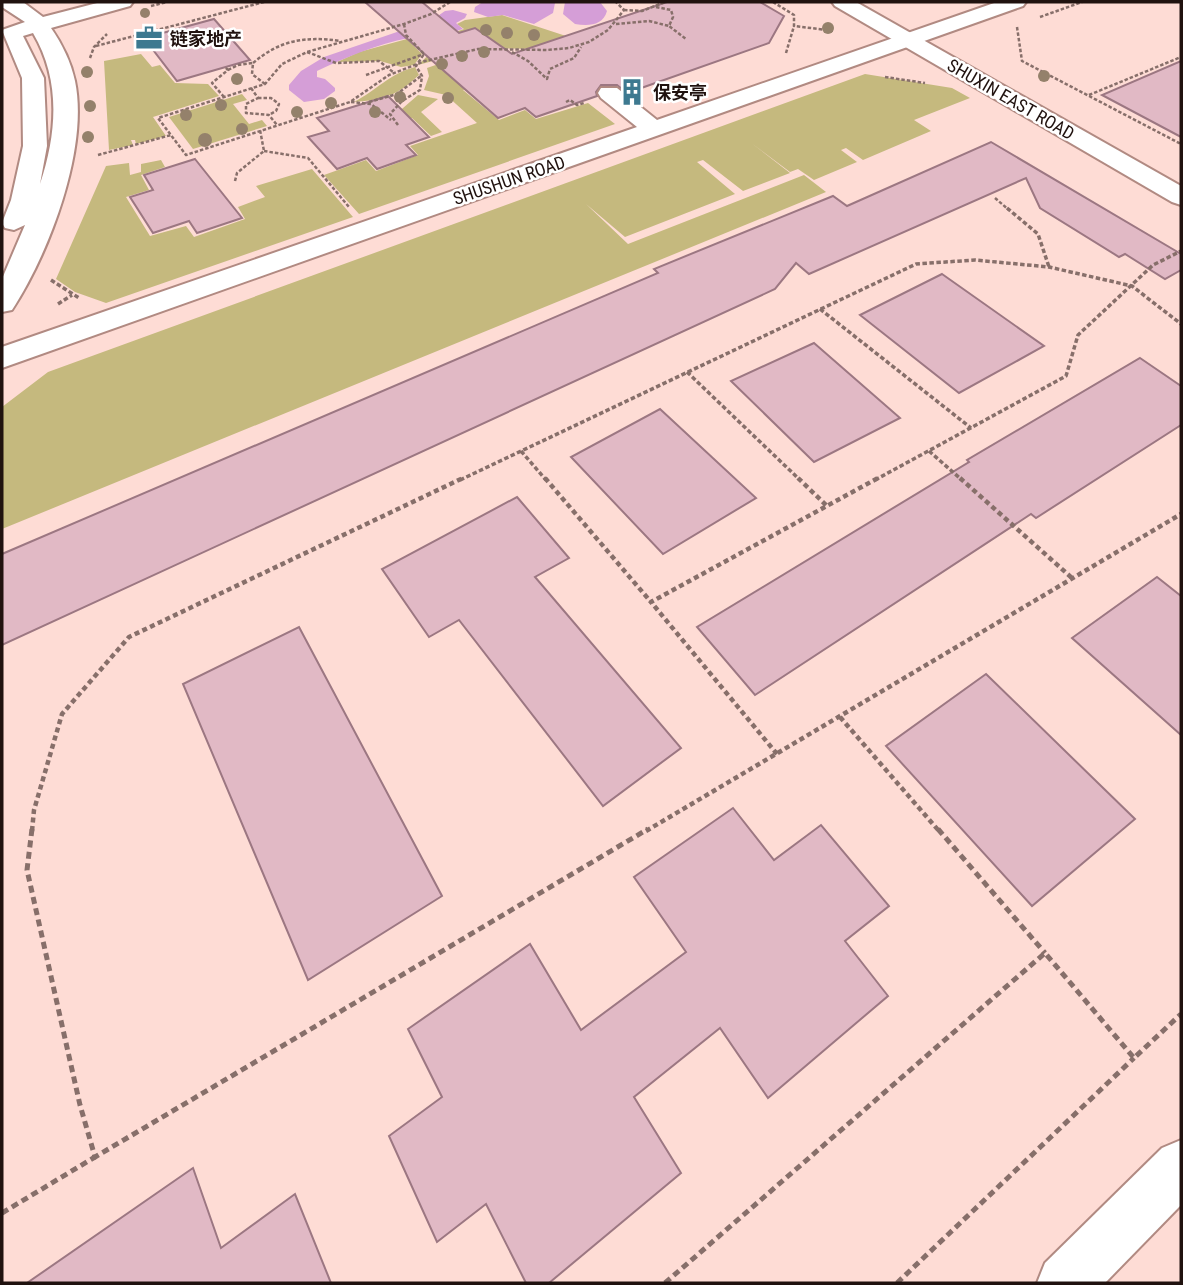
<svg xmlns="http://www.w3.org/2000/svg" width="1183" height="1285" viewBox="0 0 1183 1285" font-family="'Roboto Condensed','Noto Sans SC',sans-serif">
<style>
.green{fill:#c5b97e}
.water{fill:#d59ed7}
.building{fill:#e1b9c5;stroke:#9c7782;stroke-width:2}
.lines{fill:none;stroke-linecap:round;stroke-linejoin:round}
.minor-casing{stroke:#b18a82;stroke-width:4}
.major-casing{stroke:#b18a82;stroke-width:4}
.path-far3{stroke:#876f6a;stroke-width:2.5;stroke-dasharray:3.5 2;stroke-linecap:butt}
.path-far2{stroke:#876f6a;stroke-width:3.5;stroke-dasharray:4.5 2.5;stroke-linecap:butt}
.path-far1{stroke:#876f6a;stroke-width:4.5;stroke-dasharray:5 3.5;stroke-linecap:butt}
.path{stroke:#876f6a;stroke-width:5;stroke-dasharray:7 4.5;stroke-linecap:butt}
.minor{fill:#fff;fill-rule:evenodd}
.major{fill:#fff;fill-rule:evenodd}
.tree{fill:#94816b}
.labels{text-anchor:middle;dominant-baseline:central;stroke-width:5;stroke-linejoin:round;paint-order:stroke}
.far-poi-label{font-size:18px;font-weight:bold;fill:#20120f;stroke:#fff;text-anchor:start}
.far-street-label{font-size:18px;fill:#20120f;stroke:#fff}
</style>
<rect width="100%" height="100%" fill="#fedcd5"/>
<g class="green">
<path d="M502,15L566,36L537,49L481,48L418,65L450,34L464,29L457,24L465,20Z"/>
<path d="M407,39L422,54L414,65L401,67L380,61L337,62L359,52Z"/>
<path d="M141,54L152,67L160,65L175,83L208,84L219,96L153,117L166,136L136,144L135,140H131L133,145L109,150L104,61Z"/>
<path d="M450,60L479,83L463,90L499,120L525,110L536,119L588,103L615,124L359,214L324,175L366,160L376,171L418,155L410,146L477,123L446,95L424,90L429,76L427,68Z"/>
<path d="M415,67L419,75C398,95 384,100 354,102C377,90 389,74 415,67Z"/>
<path d="M865,74L952,88L970,98L914,120L931,131L863,160L846,148L841,150L857,162L814,180L798,169L790,172L750,142L790,173L743,191L703,160L697,162L735,194L625,237L586,204L628,244L804,175L826,192L2,529V407L48,372Z"/>
<path d="M242,94L247,100L233,104L249,124L262,120L267,126L193,149L169,117Z"/>
<path d="M418,95L438,99L421,112L442,132L431,136L412,118L401,122L395,115Z"/>
<path d="M161,160L165,167L141,175L149,190L126,197L150,236L186,226L194,237L245,219L238,207L265,197L256,186L312,169L353,217L106,303L75,292L56,279L106,166L129,163L130,175L141,172V164Z"/>
</g>
<g class="water">
<path d="M483,2H600L607,11C603,26 588,26 575,24L563,14L565,2L555,3L553,13L534,24L503,15L488,17L474,12L475,7Z"/>
<path d="M453,10L467,14L465,18L456,23L463,29C445,35 428,34 409,38C377,44 347,57 317,71V77L325,79L335,88V91L324,99L304,102L289,90V85L301,71L324,57L432,20L445,11Z"/>
</g>
<g class="building">
<path d="M365,2H422L459,33L475,28L512,54L667,2H760L784,16L769,43L627,93L617,85H601L596,92L597,96L536,117L525,108L498,118Z"/>
<path d="M214,19L250,60L177,81L144,38Z"/>
<path d="M1181,61V137L1102,95Z"/>
<path d="M388,96L429,137L406,145L416,155L377,169L367,158L337,169L308,137L329,131L317,118Z"/>
<path d="M991,142L1181,254V270L1165,279L1125,254L1119,257L1040,208L1026,178L809,274L796,263L775,289L2,645V554L658,273L654,269L833,196L847,206Z"/>
<path d="M195,159L242,218L197,233L189,221L153,233L130,197L153,190L144,175Z"/>
<path d="M942,274L1044,346L959,393L860,315Z"/>
<path d="M814,343L900,418L814,462L731,381Z"/>
<path d="M1140,358L1181,386V425L1036,518L1031,514L755,695L697,627L969,462L967,460Z"/>
<path d="M660,409L756,498L663,554L571,457Z"/>
<path d="M517,497L569,558L535,577L681,748L603,806L459,620L429,637L382,569Z"/>
<path d="M1157,577L1181,596V735L1072,638Z"/>
<path d="M299,627L442,896L308,980L183,684Z"/>
<path d="M986,674L1135,819L1032,906L886,746Z"/>
<path d="M733,808L774,860L821,825L889,906L845,941L888,996L768,1098L720,1028L634,1097L681,1173L549,1283H526L486,1204L437,1242L389,1136L442,1097L408,1029L530,944L581,1030L686,952L634,877Z"/>
<path d="M193,1168L221,1248L295,1194L331,1283H27Z"/>
</g>
<g class="lines">
<defs>
<path id="minor" d="M997,2H1026L1023,6L2,368V347L637,127L601,98L598,93L601,88H617L657,120Z"/>
<g id="major">
<path d="M2,2H23L43,17L101,2H133L130,6L51,28C62,44 71,62 75,81C89,149 49,253 12,310L2,312V279L25,225L14,230L5,228L2,223L11,200L23,146L22,78L2,30L25,22L2,7ZM33,33C61,80 57,133 40,184L47,146L44,78L23,36Z"/>
<path d="M832,2H856L1181,186V205L1172,202L835,6Z"/>
<path d="M1181,1140V1205L1105,1283H1037L1045,1263L1162,1148Z"/>
</g>
</defs>
<use href="#minor" class="minor-casing"/>
<use href="#major" class="major-casing"/>
<g class="path-far3">
<path d="M450,2L431,14L404,24L307,52L282,64L265,84L158,118L186,155L350,102L389,75L425,61L478,49L547,50L569,48L589,42L608,30L624,10L616,2"/>
<path d="M773,2L794,15V26L835,31"/>
<path d="M151,6L167,2"/>
<path d="M656,7L671,10L673,17L669,26L686,39"/>
<path d="M624,10L642,11L665,2"/>
<path d="M1040,17L1082,2"/>
<path d="M616,24L649,21L669,26"/>
<path d="M1017,27L1022,61L1181,144"/>
<path d="M96,46L264,2"/>
<path d="M307,52L336,63L379,61L393,72"/>
<path d="M512,52L528,61L547,79L550,69L574,58L581,47"/>
<path d="M786,53L794,26"/>
<path d="M90,58L94,47L107,34"/>
<path d="M228,70L238,65L253,63"/>
<path d="M366,75L424,54"/>
<path d="M885,77L925,83"/>
<path d="M265,84L252,74L253,63C280,40 305,36 340,41"/>
<path d="M251,88L258,98L246,104V113L269,115L277,125"/>
<path d="M1089,95L1181,57"/>
<path d="M224,97L212,83L228,70L225,67"/>
<path d="M258,98H271L279,104L276,111L269,115"/>
<path d="M351,102L371,104L391,120"/>
<path d="M369,102L397,94L421,76"/>
<path d="M566,102L570,100L577,105L584,103"/>
<path d="M398,125L390,114L402,101L420,90L422,76L416,66L424,54L406,35L404,24"/>
<path d="M264,151L308,158L349,207"/>
<path d="M98,155L171,135"/>
<path d="M235,181L237,173L264,151L260,130"/>
<path d="M995,198L1009,210"/>
</g>
<g class="path-far2">
<path d="M1007,208L1038,234L1049,267"/>
<path d="M51,280L79,298"/>
<path d="M58,304L72,295"/>
<path d="M820,309L971,428"/>
<path d="M687,372L800,480"/>
<path d="M521,451L546,480"/>
<path d="M929,451L962,480"/>
<path d="M460,480L916,264L975,260L1049,267L1132,286L1181,324"/>
<path d="M875,480L1066,376L1078,335L1153,265L1181,251"/>
</g>
<g class="path-far1">
<path d="M545,478L651,602"/>
<path d="M798,478L827,506"/>
<path d="M960,478L1072,578"/>
<path d="M840,717L939,831"/>
<path d="M777,754L651,602L878,478"/>
<path d="M32,831L34,810L62,714L129,637L463,478"/>
<path d="M646,831L1181,514"/>
</g>
<g class="path">
<path d="M32,829L27,870L80,1105L95,1157L648,829"/>
<path d="M938,829L1045,953"/>
<path d="M2,1213L95,1157"/>
<path d="M665,1283L1045,953L1134,1058L1181,1014"/>
<path d="M897,1283L1134,1058"/>
</g>
<use href="#minor" class="minor"/>
<use href="#major" class="major"/>
</g>
<g class="tree">
<circle cx="145" cy="13" r="5"/>
<circle cx="828" cy="28" r="6"/>
<circle cx="486" cy="30" r="6"/>
<circle cx="507" cy="33" r="6"/>
<circle cx="534" cy="35" r="6"/>
<circle cx="484" cy="52" r="6"/>
<circle cx="462" cy="56" r="6"/>
<circle cx="442" cy="64" r="6"/>
<circle cx="87" cy="72" r="6"/>
<circle cx="1044" cy="76" r="6"/>
<circle cx="237" cy="79" r="6"/>
<circle cx="400" cy="97" r="6"/>
<circle cx="448" cy="98" r="6"/>
<circle cx="331" cy="103" r="6"/>
<circle cx="221" cy="105" r="6"/>
<circle cx="90" cy="106" r="6"/>
<circle cx="297" cy="112" r="6"/>
<circle cx="375" cy="112" r="6"/>
<circle cx="186" cy="115" r="6"/>
<circle cx="242" cy="129" r="6"/>
<circle cx="88" cy="137" r="6"/>
<circle cx="205" cy="140" r="7"/>
</g>
<defs>
<symbol id="office-bare" viewBox="-9 -9 18 18"><path d="M-6-3h4V-5.5h4V-3h4V5H-6ZM-1-4.5V-3h2v-1.5ZM-6 0V1H6V0Z" fill="#3d7990" stroke="#fff" stroke-width="2.5" paint-order="stroke"/></symbol>
<symbol id="building-bare" viewBox="-9 -9 18 18"><path d="M-4-6H4V6H1V3H-1V6H-4ZM-2.5-4.3h1.7v1.8h-1.7ZM.8-4.3h1.7v1.8H.8ZM-2.5-1h1.7V.8h-1.7ZM.8-1h1.7V.8H.8Z" fill="#3d7990" stroke="#fff" stroke-width="2.5" paint-order="stroke"/></symbol>
</defs>
<g fill-rule="evenodd">
<use href="#office-bare" x="130" y="19" width="38" height="38"/>
<use href="#building-bare" x="613" y="73" width="38" height="38"/>
</g>
<g class="labels">
<g class="far-poi-label">
<text x="170" y="38">链家地产</text>
<text x="653" y="92">保安亭</text>
</g>
<g class="far-street-label">
<text transform="translate(1011 99) rotate(30)">SHUXIN EAST ROAD</text>
<text transform="translate(509 180) rotate(-19)">SHUSHUN ROAD</text>
</g>
</g>
<rect width="1183" height="1285" fill="none" stroke="#20120f" stroke-width="7"/>
</svg>
